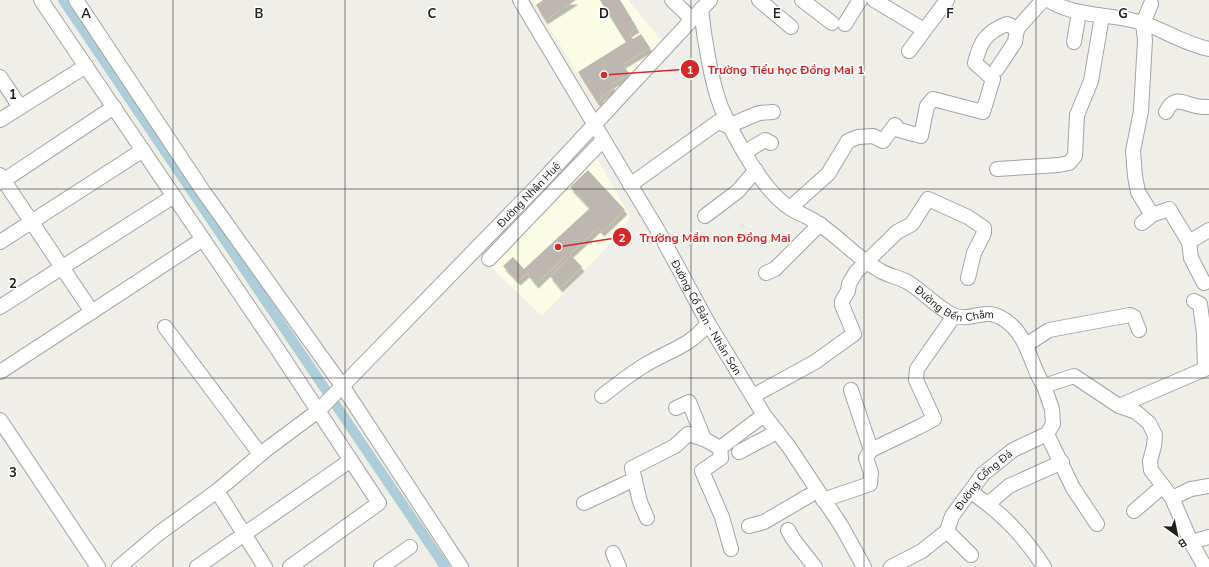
<svg xmlns="http://www.w3.org/2000/svg" width="1209" height="567" viewBox="0 0 1209 567" font-family="'Nunito Sans',sans-serif">
<style>
.education{fill:#fbfce5}
.lines{fill:none;stroke-linecap:round;stroke-linejoin:round}
.canal{stroke:#adcdd9;stroke-width:10}
.building{fill:#bdb6b1;filter:url(#shadow)}
.minor-casing{stroke:#a4a4a4;stroke-width:16}
.minor{stroke:#fff;stroke-width:14}
.grid{fill:none;stroke:#202020;stroke-width:1;stroke-opacity:0.55}
.labels{text-anchor:middle;dominant-baseline:central;stroke-width:3;stroke-linejoin:round;paint-order:stroke}
.street-label{font-size:11px;fill:#202020;stroke:#fff}
.grid-label{font-size:13px;text-anchor:middle;font-weight:bold;fill:#202020;stroke:#fff;stroke-width:3;stroke-linejoin:round;paint-order:stroke}
.leader{fill:none;stroke:#d62828;stroke-width:1.5}
.callout-dot{fill:#d62828;stroke:#fff;stroke-width:1.5}
.mark-label{font-size:12px;text-anchor:middle;font-weight:bold;fill:#fff}
.callout-label{font-size:12px;text-anchor:middle;font-weight:bold;fill:#d62828;stroke:#fff;stroke-width:3;stroke-linejoin:round;paint-order:stroke}
</style>
<defs>
<filter id="shadow"><feDropShadow dx="2.5" dy="4.5" stdDeviation="0" flood-color="#0004"/></filter>
</defs>
<rect width="100%" height="100%" fill="#f0eee8"/>
<g class="education">
<path d="M532,0H628L662,41L599,108Z"/>
<path d="M595,155L630,216L625,228L542,316L490,266Z"/>
</g>
<g class="lines">
<path class="canal" d="M63,0L445,567"/>
</g>
<g class="building">
<path d="M543,0H576L545,20L536,5Z"/>
<path d="M600,0H620L637,28L629,33L633,39L641,34L650,48L623,64L629,74L612,84L614,88L601,97L602,99L597,102L578,72L626,42Z"/>
<path d="M588,170L625,210L602,232L598,228L570,254L582,267L560,288L550,276L568,259L565,256L536,284L527,273L518,281L503,266L513,257L524,269L590,208L570,187Z"/>
</g>
<g class="lines">
<defs>
<g id="minor">
<path d="M41,0L274,344L379,503L290,567"/>
<path d="M76,0L203,191L343,387L461,567"/>
<path id="s1" d="M520,0L660,234L708,323L764,415L789,447L842,527L864,567"/>
<path d="M672,0L691,18"/>
<path d="M759,0L791,27"/>
<path d="M802,0L832,23"/>
<path d="M874,0L924,30"/>
<path d="M1048,0C1077,18 1112,13 1143,23C1166,31 1185,44 1209,49"/>
<path d="M1151,4L1143,23L1145,40L1141,111L1133,151L1135,176L1138,192L1152,215"/>
<path id="s2" d="M701,9C704,37 711,81 721,107C734,137 762,190 790,208C799,214 810,217 819,224C840,238 857,258 879,270C888,276 900,277 909,283C924,292 937,308 953,315C973,324 985,302 1010,324C1029,340 1031,367 1044,386L1074,376L1119,406L1136,412L1149,423L1155,435L1154,446L1150,461L1151,470L1172,498L1191,542L1205,567"/>
<path d="M845,24L860,0"/>
<path d="M1017,29L1043,0"/>
<path d="M1074,42L1079,12"/>
<path d="M909,51L947,0"/>
<path d="M997,69L1015,42L1017,29"/>
<path d="M0,77L20,107"/>
<path d="M1166,112C1174,95 1182,103 1196,106C1200,107 1205,107 1209,107"/>
<path d="M0,120L86,66"/>
<path d="M745,152L765,140L771,143"/>
<path d="M997,169L1059,165L1069,163L1075,156L1077,115L1091,81L1102,16"/>
<path d="M0,175L92,312"/>
<path d="M0,183L114,107"/>
<path d="M630,185L718,122L728,126L759,113L773,112"/>
<path d="M790,208L828,174L848,141L858,137L873,136L883,141L895,125L899,130L921,136L927,106L933,99L983,112L993,79L975,63C980,42 986,32 1007,24L1017,29"/>
<path d="M705,216L738,191L756,170"/>
<path d="M1142,223L1152,215L1169,209L1189,242L1209,230"/>
<path d="M0,242L143,150"/>
<path d="M1189,242L1191,258L1204,283"/>
<path d="M489,259L603,140"/>
<path d="M766,273L775,269L820,224"/>
<path d="M0,307L174,196"/>
<path d="M165,327L260,454"/>
<path d="M1026,345L1049,330L1130,315L1134,317L1139,330"/>
<path d="M0,372L203,239"/>
<path d="M602,396C616,385 630,374 645,365C669,350 690,347 708,323"/>
<path d="M753,396L815,362L854,334L842,305V301L848,291L849,284L856,272L897,232L912,224L928,199L968,217L984,228V233L974,253L968,278"/>
<path d="M1119,406L1205,369L1204,334L1200,304L1194,301"/>
<path d="M676,408L689,402L704,439"/>
<path d="M0,420L98,567"/>
<path d="M1047,434L1073,488L1097,524"/>
<path d="M720,448L721,458L702,471L722,517L731,549"/>
<path d="M720,448L764,415"/>
<path d="M871,450L919,427L934,419L916,380L917,369L954,316"/>
<path d="M739,452L777,432"/>
<path d="M217,491L265,567"/>
<path d="M971,492C1001,512 1025,537 1044,567"/>
<path d="M1172,498L1191,489L1209,486"/>
<path d="M823,500L870,484L871,473L866,458L871,450L851,390"/>
<path d="M584,503L635,479"/>
<path d="M988,504L1009,486L1062,462"/>
<path d="M1134,511L1163,486"/>
<path d="M647,518L640,502L632,468L675,446L688,434L704,439L720,448"/>
<path d="M749,526L764,522L817,491"/>
<path d="M788,530L793,539L815,567"/>
<path d="M947,531L971,555"/>
<path d="M1191,542L1209,537"/>
<path d="M613,553L619,567"/>
<path id="s3" d="M119,567L158,534L217,491L267,449L318,411L541,182L710,0"/>
<path d="M197,567L351,460"/>
<path d="M381,567L410,547"/>
<path id="s4" d="M891,567L922,551L947,531L952,516L983,474L1013,450L1047,434L1053,424L1052,409L1044,386"/>
</g>
</defs>
<use href="#minor" class="minor-casing"/>
<use href="#minor" class="minor"/>
</g>
<path class="grid" d="M173,0V567M345,0V567M518,0V567M691,0V567M864,0V567M1036,0V567M0,189H1209M0,378H1209"/>
<g class="labels">
<g class="street-label">
<text stroke="none"><textPath href="#s3" startOffset="555">Đường Nhân Huệ</textPath></text>
<text stroke="none"><textPath href="#s2" startOffset="418">Đường Bến Chằm</textPath></text>
<text stroke="none"><textPath href="#s1" startOffset="368">Đường Cổ Bản - Nhân Sơn</textPath></text>
<text stroke="none"><textPath href="#s4" startOffset="131">Đường Cống Đá</textPath></text>
</g>
</g>
<g class="grid-label">
<text x="86" y="18">A</text>
<text x="259" y="18">B</text>
<text x="432" y="18">C</text>
<text x="604" y="18">D</text>
<text x="777" y="18">E</text>
<text x="950" y="18">F</text>
<text x="1123" y="18">G</text>
<text x="13" y="99">1</text>
<text x="13" y="288">2</text>
<text x="13" y="477">3</text>
</g>
<path class="leader" d="M604 75L690 69M558 247L622 237"/>
<g class="callout-dot">
<circle cx="604" cy="75" r="4"/>
<circle cx="558" cy="247" r="4"/>
<circle cx="690" cy="69" r="10"/>
<circle cx="622" cy="237" r="10"/>
</g>
<g class="mark-label">
<text x="690" y="74">1</text>
<text x="622" y="242">2</text>
</g>
<g class="callout-label">
<text x="786" y="74">Trường Tiểu học Đồng Mai 1</text>
<text x="715" y="242">Trường Mầm non Đồng Mai</text>
</g>
<g transform="translate(1177 535) rotate(147)" stroke="#ffffff" stroke-width="3" paint-order="stroke">
<path d="M0-3L7 15L0 10L-7 15Z" fill="#202020"/>
<text y="-6" font-size="11" font-weight="bold" text-anchor="middle" fill="#202020">B</text>
</g>
</svg>
